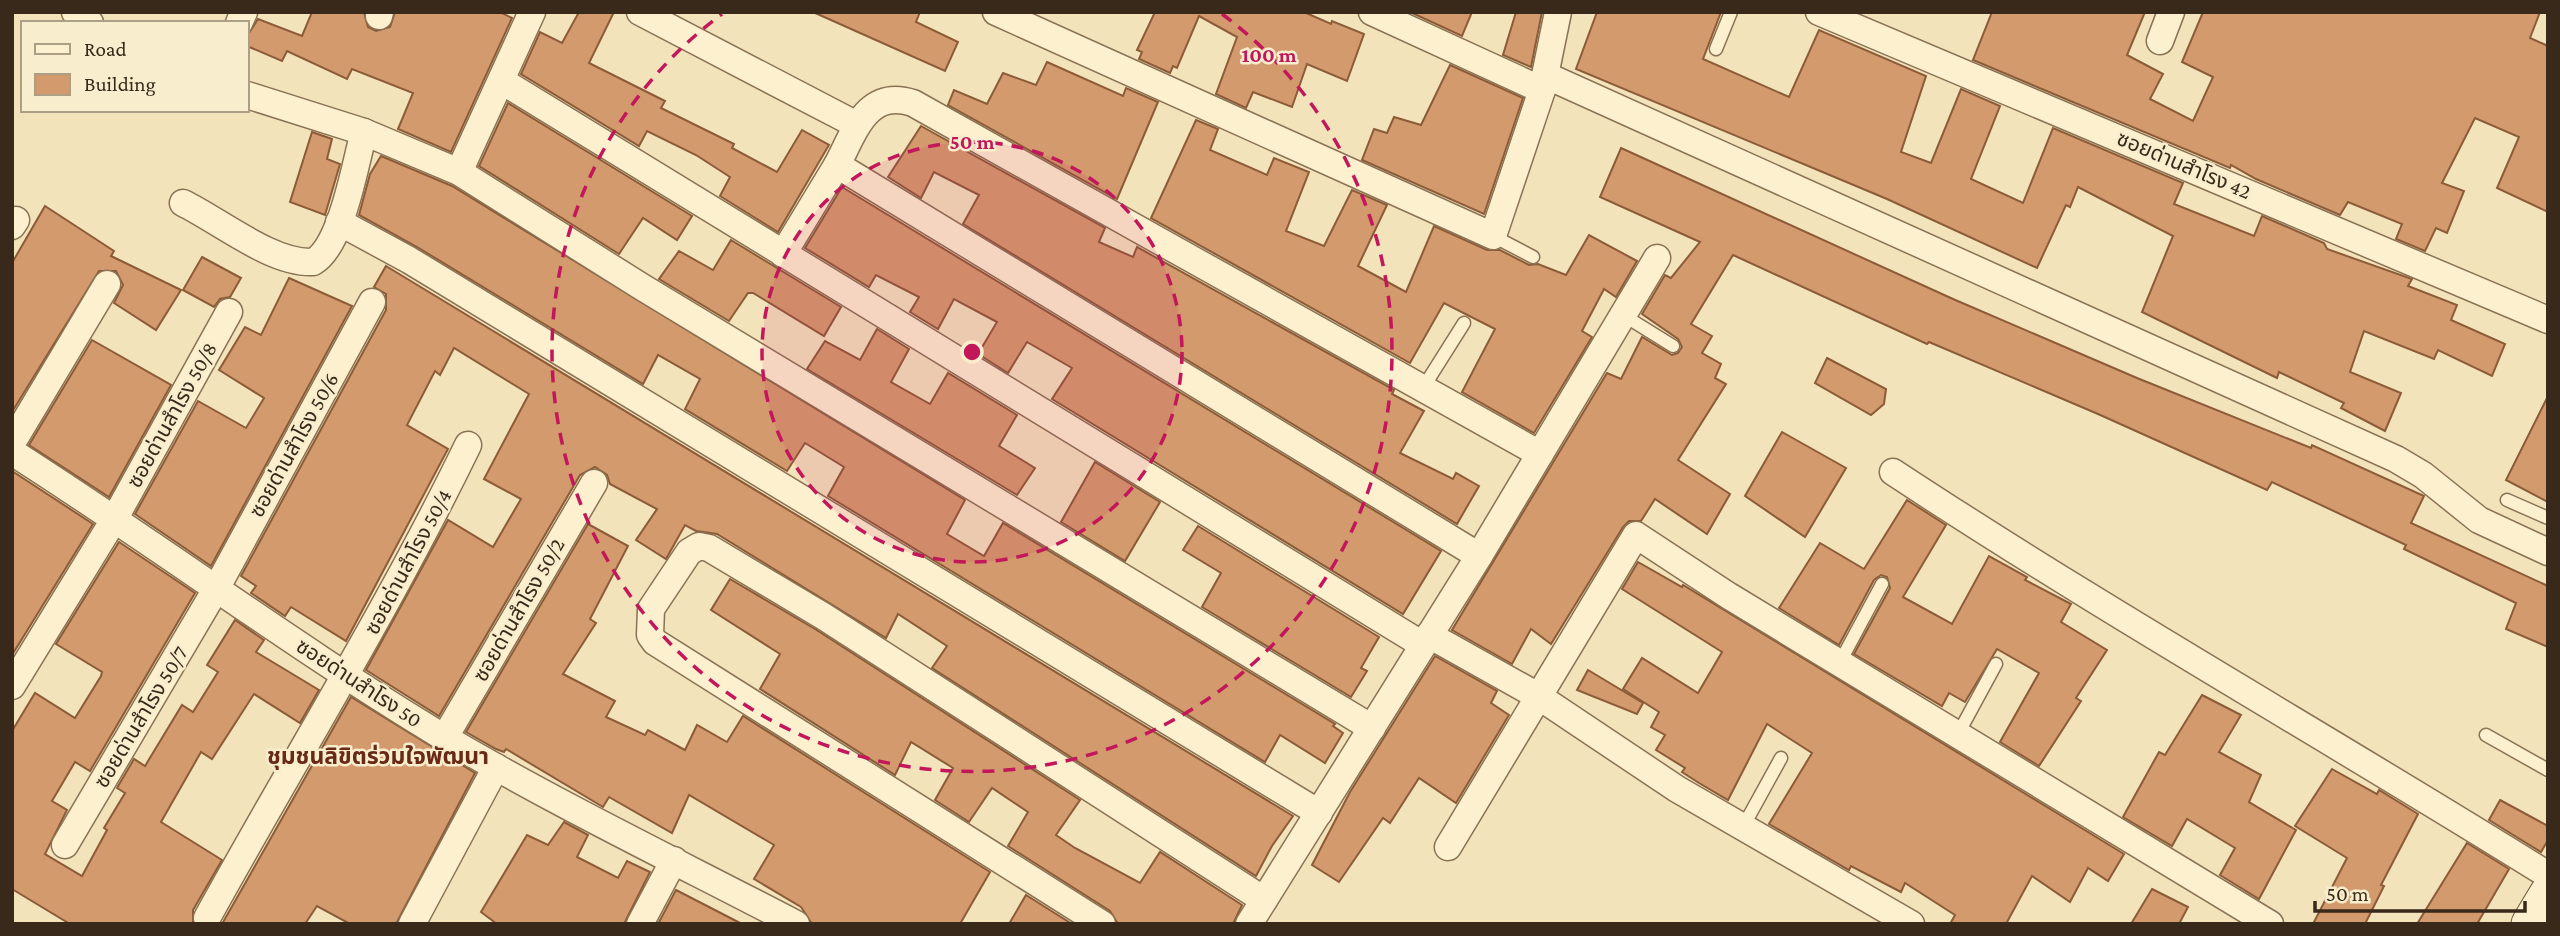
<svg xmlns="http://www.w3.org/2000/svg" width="2560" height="936" viewBox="0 0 2560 936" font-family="'Crimson Pro','Noto Sans Thai',serif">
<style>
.building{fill:#d39a6d;stroke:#8c5b37;stroke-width:2}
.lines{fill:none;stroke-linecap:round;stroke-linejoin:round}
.lane-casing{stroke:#8a7254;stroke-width:15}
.street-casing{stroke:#8a7254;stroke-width:29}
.secondary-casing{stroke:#6c5337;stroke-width:39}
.lane{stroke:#fcf0cf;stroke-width:12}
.street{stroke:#fcf0cf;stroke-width:26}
.secondary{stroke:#fcf0cf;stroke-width:37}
.ring{fill:none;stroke:#c2185b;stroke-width:3.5;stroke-dasharray:12 9}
.labels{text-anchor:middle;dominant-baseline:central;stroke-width:5;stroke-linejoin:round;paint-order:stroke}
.street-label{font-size:21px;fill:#38291a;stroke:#f8edcc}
.neighbourhood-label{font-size:23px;font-weight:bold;fill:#682916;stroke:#f8edcc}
.centre{fill:#c2185b;stroke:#f8edcc;stroke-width:3.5}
.ring-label{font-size:21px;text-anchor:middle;font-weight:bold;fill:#c2185b;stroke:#f8edcc;stroke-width:5;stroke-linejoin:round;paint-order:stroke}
</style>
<rect width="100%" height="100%" fill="#f2e3bb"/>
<g class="building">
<path d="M312,12H364L368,27L376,31L390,27L395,12H500L512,18L451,152L398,129L413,93L352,69L347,79L287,51L282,61L247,46V36L258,19L302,36Z"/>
<path d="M579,12H614L589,63L665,101L661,108L734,144L732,148L777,172L802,130L829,145L778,232L720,196L730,177L696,155L647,131L639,146L521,74L540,32L562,43Z"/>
<path d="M813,12H920L916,22L958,42L945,71Z"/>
<path d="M1155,12H1304L1331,24L1332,21L1364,34L1347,81L1307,64L1292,107L1253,92L1246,108L1216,94L1237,37L1199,16L1177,68L1173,66L1170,73L1139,59L1142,52L1137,50Z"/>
<path d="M1410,12H1472L1462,36Z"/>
<path d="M1516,12H1542L1531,67L1503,55Z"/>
<path d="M1597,12H1721L1703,59L1789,97L1819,30L1926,76L1901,152L1931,163L1961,89L2000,106L1971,179L2023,203L2053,128L2183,183L2174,204L2254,236L2262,216L2324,243L2327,249L2412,279L2408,286L2457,305L2451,320L2505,344L2492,376L2438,350L2434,359L2364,331L2350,372L2401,393L2385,431L2341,408L2344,403L2279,372L2277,378L2142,312L2173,236L2078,187L2070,207L2066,205L2037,268L1887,199L1576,69Z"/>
<path d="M1992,12H2145L2127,55L2163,74L2150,99L2193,121L2213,77L2182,62L2203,12H2540L2530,38L2548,46V212L2497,188L2519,137L2475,118L2442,183L2464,191L2447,233L2436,228L2425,251L2396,239L2402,224L2348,202L2340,215L2256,179L2231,165L2230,168L1973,60Z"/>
<path d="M1047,62L1123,96L1126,88L1158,102L1117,199L948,105L954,90L987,104L1003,73L1036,85Z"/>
<path d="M1450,65L1523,98L1484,214L1362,160L1374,129L1387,133L1394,117L1421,125Z"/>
<path d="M508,103L692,216L677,240L643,218L619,254L479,166Z"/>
<path d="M1196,120L1218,129L1210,150L1267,175L1274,158L1309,172L1286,231L1324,246L1352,190L1387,205L1358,266L1406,292L1434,226L1487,250H1500L1529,265L1538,264L1566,275L1589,235L1637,261L1616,297L1604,289L1582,331L1592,337L1534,433L1462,392L1495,329L1444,303L1410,363L1151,218Z"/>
<path d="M921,126L1105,228L1099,242L1133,257L1137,247L1394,390L1392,394L1424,411L1400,453L1453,479L1456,473L1479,486L1457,524L963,224L979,195L934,172L921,198L888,177Z"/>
<path d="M312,132L332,139L327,159L340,164L325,215L290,202Z"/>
<path d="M1621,148L1953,299L2137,378L2311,448L2312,445L2424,496L2411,523L2548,586V647L2506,629L2516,603L2404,549L2406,545L2272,482L2267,490L2098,414L1929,342L1927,344L1733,255L1691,324L1712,336L1702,353L1721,364L1715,378L1726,384L1678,460L1730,494L1707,534L1655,499L1641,521H1629L1623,527L1551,644L1531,629L1512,664L1452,630L1607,373L1621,379L1642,337L1672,355L1678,353L1682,347L1678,339L1642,314L1665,275L1671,278L1700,242L1600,197Z"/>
<path d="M381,156L452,186L965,500L947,534L984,556L1003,523L1335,724L1333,726L1343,733L1325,763L1280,735L1265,762L828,496L844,467L805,443L787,471L685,409L700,379L658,355L643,384L417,247L359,215L370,174Z"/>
<path d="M842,187L1441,551L1403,614L1052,399L1072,368L1027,342L1008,373L978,354L997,322L954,299L938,329L910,312L919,297L876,275L869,287L805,248Z"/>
<path d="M45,206L114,251L111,256L181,290L156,330L114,303L123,285L116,271H99L12,412V263Z"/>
<path d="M731,240L841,307L824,336L753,293H748L729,321L659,279L679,251L713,270Z"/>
<path d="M202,257L241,278L230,297L220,299L214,307L183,290Z"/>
<path d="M386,266L1293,816L1272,846L1256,876L932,668L947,646L898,614L886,638L717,534L696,531L685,525L666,559L636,540L657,509L610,484L607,475L595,467L580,475L439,716L366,670L448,520L493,547L521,499L484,479L529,394L454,348L440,375L435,371L407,425L448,449L346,641L291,607L285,616L251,593L256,586L241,576L386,310V294L374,287Z"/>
<path d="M289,278L352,306L211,566L135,514L198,401L246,428L264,398L219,370L245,327L261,335Z"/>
<path d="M877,329L909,349L891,382L930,404L948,373L1017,415L999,446L1035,468L1017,495L807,369L825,341L860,360Z"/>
<path d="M92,340L171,385L109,497L29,445Z"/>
<path d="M1827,358L1886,389L1884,404L1871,415L1815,383Z"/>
<path d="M2548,396V502L2506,480Z"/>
<path d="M1782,432L1846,468L1805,537L1745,496Z"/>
<path d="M1095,462L1160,502L1125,561L1061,522Z"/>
<path d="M12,471L93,524L12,655Z"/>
<path d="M1907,500L1946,525L1903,597L1952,624L1989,556L2027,577L2025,580L2071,604L2061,622L2107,650L2076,698L2081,701L2039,766L2000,742L2039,673L1997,649L1965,702L1949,693L1942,706L1854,654L1890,588L1887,577L1881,575L1874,580L1839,645L1779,608L1820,543L1864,569Z"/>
<path d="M588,524L628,546L590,619L596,623L563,674L615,701L606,717L645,735L648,730L685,750L697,725L727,742L743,716L990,872L960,924H812L801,907L754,879L774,845L689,795L672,833L609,797L603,807L506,749L504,752L496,749L466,732Z"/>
<path d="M1198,526L1379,637L1361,668L1367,671L1351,697L1202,607L1221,573L1183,550Z"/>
<path d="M119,542L195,593L90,771L75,762L52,801L67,810L45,854L82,876L107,830L104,828L125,793L117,788L134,759L145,766L182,705L193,712L218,672L207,665L235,620L264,640L256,652L319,690L300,723L254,694L212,759L201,752L161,822L222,860L193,910V924H70L12,889V731L35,693L75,718L101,676L102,672L56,644Z"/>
<path d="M1638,562L1682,587L1683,585L2124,854L2108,881L2088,868L2070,902L2032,876L2006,924H1950L1955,915L1905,883L1901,892L1851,866L1849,870L1769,824L1812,753L1767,724L1728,800L1699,783L1682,772L1685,768L1656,750L1665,735L1651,727L1659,712L1623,689L1642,658L1698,693L1722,652L1622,589Z"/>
<path d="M730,579L815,629L1080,800L1056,835L1075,848L1140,883L1160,852L1242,905L1233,924H1118L1110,911L1008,846L1028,812L992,788L969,822L935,800L953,768L911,742L895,775L760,689L780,654L711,610Z"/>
<path d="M1435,656L1497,691L1491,703L1509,715L1456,803L1419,778L1390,823L1383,818L1339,882L1312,865L1350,792Z"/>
<path d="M1588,670L1643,703L1637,714L1577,690Z"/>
<path d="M2202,695L2241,715L2219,752L2261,775L2249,802L2296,830L2259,899L2220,875L2235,848L2187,819L2172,846L2123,817L2159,752L2165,755Z"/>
<path d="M351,697L475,773L396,924H350L317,906L305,924H222Z"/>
<path d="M2332,769L2377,794L2379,790L2418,814L2381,885L2384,886L2365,924H2313L2347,858L2295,826Z"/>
<path d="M2500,800L2548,826V840L2541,852L2489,820Z"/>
<path d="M564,822L588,835L577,857L618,878L627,861L650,872L624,924H497L481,912L527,835L548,845Z"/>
<path d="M2467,843L2509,869L2477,924H2417Z"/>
<path d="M2152,889L2188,907L2179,924H2131Z"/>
<path d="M676,890L742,924H658Z"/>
<path d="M1026,895L1072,924H1009Z"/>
</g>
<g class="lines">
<defs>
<g id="lane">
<path d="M1716,49L1731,12"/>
<path d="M1493,236L1533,257"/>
<path d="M1623,315L1673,346"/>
<path d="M1423,388L1464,323"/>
<path d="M2507,500L2548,518"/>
<path d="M1840,662L1882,584"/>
<path d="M1958,734L1996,664"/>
<path d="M2486,735L2548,770"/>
<path d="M1743,827L1781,758"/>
</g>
<g id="street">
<path d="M75,12L90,23"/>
<path d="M640,12L857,125"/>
<path d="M996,12L1493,236L1542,90L1558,12"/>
<path d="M1372,12L1542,90"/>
<path d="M1819,12L2548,320"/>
<path d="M379,16L380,12"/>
<path d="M239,23L244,12"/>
<path d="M2160,41L2171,12"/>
<path d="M1545,75L2396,459L2423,475L2479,520L2548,552"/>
<path d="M502,81L1423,645"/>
<path d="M247,95L364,132"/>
<path d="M459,172L532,12"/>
<path d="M183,203C220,221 272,264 313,262C342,246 355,164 364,132L459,172L642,287L1372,728"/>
<path d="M339,222L409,260L1319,813"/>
<path d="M12,226L16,220"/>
<path d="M783,254L837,165"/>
<path d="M12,443L107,284"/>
<path d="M12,452C158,545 297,649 445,738C559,805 679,863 796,924"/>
<path d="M1893,472C2107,613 2330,739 2548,875"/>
<path d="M1479,556L837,165C855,131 867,88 913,103L1540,454"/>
<path d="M1429,635L1538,696L1677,789L1911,924"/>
<path d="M12,686L115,518L229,312"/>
<path d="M445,737L594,483"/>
<path d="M65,845L216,589L372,302"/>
<path d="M1448,847L1636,535L1729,596L2270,924"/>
<path d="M207,918C294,760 389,608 468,445"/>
<path d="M412,924L496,767"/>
<path d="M640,924L674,860"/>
<path d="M1102,924L655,642L650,635L651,609L689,552L699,546L709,548L823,616L1264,900"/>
<path d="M1249,924L1479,556L1657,258"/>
</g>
<path id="secondary" d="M2530,924L2548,894"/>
</defs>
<use href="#lane" class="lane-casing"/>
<use href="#street" class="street-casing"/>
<use href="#secondary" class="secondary-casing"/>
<use href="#lane" class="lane"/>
<use href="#street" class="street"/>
<use href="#secondary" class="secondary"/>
</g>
<circle cx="972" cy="352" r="210" fill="#c2185b" fill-opacity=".12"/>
<g class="ring">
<circle cx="972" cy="352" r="210"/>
<path d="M1222 14A420 420 0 1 1 722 14"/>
</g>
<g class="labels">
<g class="street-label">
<text transform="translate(2184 165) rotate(23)">ซอยด่านสำโรง 42</text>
<text transform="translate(172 415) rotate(-61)">ซอยด่านสำโรง 50/8</text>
<text transform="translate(294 445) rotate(-61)">ซอยด่านสำโรง 50/6</text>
<text transform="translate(408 562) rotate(-62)">ซอยด่านสำโรง 50/4</text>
<text transform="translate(519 610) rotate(-60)">ซอยด่านสำโรง 50/2</text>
<text transform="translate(359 683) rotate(33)">ซอยด่านสำโรง 50</text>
<text transform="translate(141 717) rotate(-59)">ซอยด่านสำโรง 50/7</text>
</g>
<g class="neighbourhood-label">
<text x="378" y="756">ชุมชนลิขิตร่วมใจพัฒนา</text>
</g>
</g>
<circle cx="972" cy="352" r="10" class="centre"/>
<g class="ring-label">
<text x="1269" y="62">100 m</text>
<text x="972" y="149">50 m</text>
</g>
<rect width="2560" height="936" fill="none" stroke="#38291a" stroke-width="28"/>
<rect x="21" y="21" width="228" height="91" fill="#f8edcc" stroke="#ab9f85" stroke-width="2"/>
<rect x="35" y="44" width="35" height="10" fill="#fcf0cf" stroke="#ab9f85" stroke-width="2"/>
<text x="84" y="56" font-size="21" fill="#38291a">Road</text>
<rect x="35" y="74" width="35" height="21" fill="#d39a6d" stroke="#ab9f85" stroke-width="2"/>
<text x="84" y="91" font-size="21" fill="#38291a">Building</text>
<path d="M2315 901v10h210v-10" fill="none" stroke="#38291a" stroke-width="3.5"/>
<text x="2326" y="901" font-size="21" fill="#38291a" stroke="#f8edcc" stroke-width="5" paint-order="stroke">50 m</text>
</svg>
